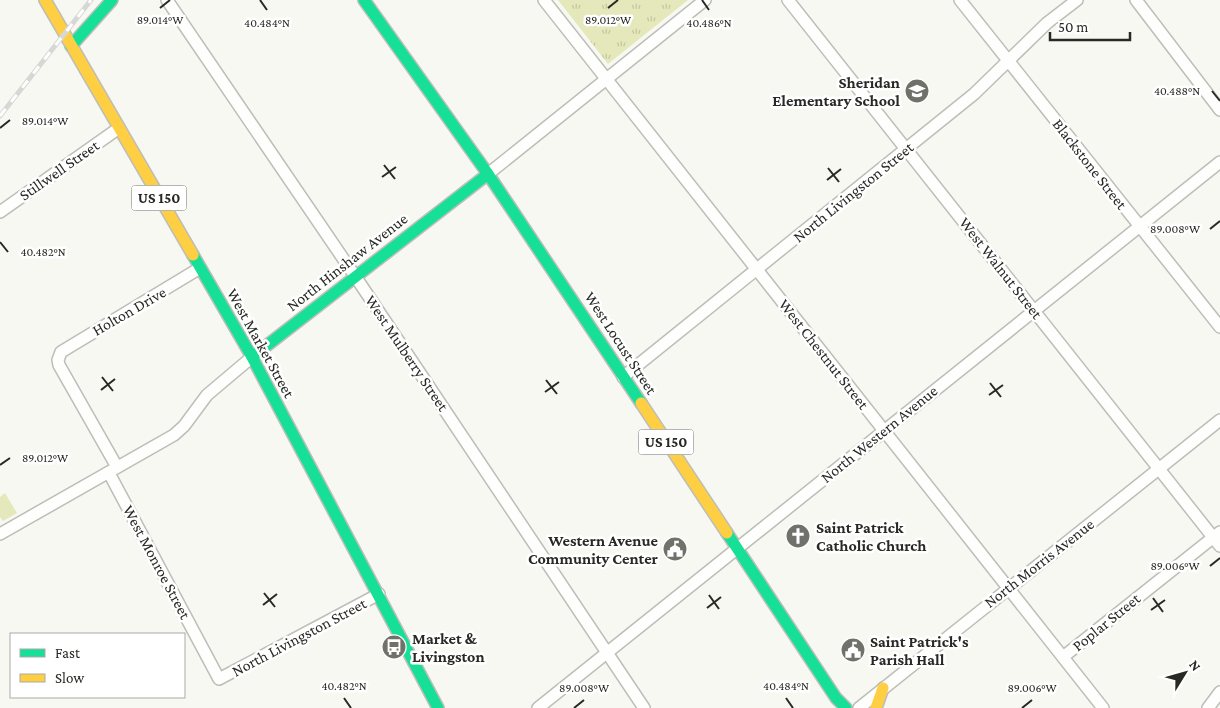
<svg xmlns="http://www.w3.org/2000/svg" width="1220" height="708" viewBox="0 0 1220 708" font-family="'Crimson Pro',serif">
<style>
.grass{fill:#e5e8ba}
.park{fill:url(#park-tufts)}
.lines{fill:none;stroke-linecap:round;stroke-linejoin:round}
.street-casing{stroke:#bdbdb9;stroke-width:14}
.fast-casing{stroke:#bdbdb9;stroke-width:14}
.slow-casing{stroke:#bdbdb9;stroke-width:14}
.street{stroke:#fefefd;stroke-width:11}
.fast{stroke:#16e098;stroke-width:11}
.slow{stroke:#ffcf43;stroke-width:11}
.rail-casing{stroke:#d7d7d5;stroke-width:5}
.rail{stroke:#fff;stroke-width:3;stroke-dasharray:9;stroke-linecap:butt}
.ticks{fill:none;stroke:#282824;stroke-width:2}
.labels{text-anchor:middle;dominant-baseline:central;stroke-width:5;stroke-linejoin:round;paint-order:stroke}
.shield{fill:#fff;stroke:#686866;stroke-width:1}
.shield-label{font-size:15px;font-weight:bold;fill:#282824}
.poi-label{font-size:16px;font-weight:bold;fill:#282824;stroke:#fff;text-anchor:start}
.street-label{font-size:16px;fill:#282824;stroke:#fff}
.ticks-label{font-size:12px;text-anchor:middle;fill:#282824;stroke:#fff;stroke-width:5;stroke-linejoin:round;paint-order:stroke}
</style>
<defs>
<pattern id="park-tufts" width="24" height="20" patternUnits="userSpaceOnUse" patternTransform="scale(1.25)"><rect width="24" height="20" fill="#e5e8ba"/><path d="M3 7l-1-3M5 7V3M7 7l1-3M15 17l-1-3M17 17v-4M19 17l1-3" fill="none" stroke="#c4c7a0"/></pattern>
</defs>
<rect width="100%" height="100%" fill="#f8f8f2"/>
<path class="grass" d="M5,493L17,513L3,521L0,517V497Z"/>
<path class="park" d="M558,0H688L608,64Z"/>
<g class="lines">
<defs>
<g id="street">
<path d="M167,0L355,276L644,708"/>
<path d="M544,0L1103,708"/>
<path d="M788,0L1220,546"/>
<path d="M960,0L1220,327"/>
<path d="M1136,0L1220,110"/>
<path d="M488,174L705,0"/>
<path d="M0,212L119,128"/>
<path d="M623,377L974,94L1047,23L1077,0"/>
<path d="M117,467L59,365L58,360L61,352L200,268"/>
<path d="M109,473L219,679L379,594"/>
<path d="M0,534L174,435L184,426L207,395L252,357"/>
<path d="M1063,657L1220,532"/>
<path d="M538,708L1220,162"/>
<path d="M859,708L1220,420"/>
<path d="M1208,708L1220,692"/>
</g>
<g id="fast">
<path d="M364,0L488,174"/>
<path d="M71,46L112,0"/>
<path d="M193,255L252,357L488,174L641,403"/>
<path d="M252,357L438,708"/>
<path d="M727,533L836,698L846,708"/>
</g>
<g id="slow">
<path d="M45,0L193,255"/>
<path d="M641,403L727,533"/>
<path d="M876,708L883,688"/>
</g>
</defs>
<use href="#street" class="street-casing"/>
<use href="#fast" class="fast-casing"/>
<use href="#slow" class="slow-casing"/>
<use href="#street" class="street"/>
<use href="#fast" class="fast"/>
<use href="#slow" class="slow"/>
<defs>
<path id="rail" d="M0,116L91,0"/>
</defs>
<use href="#rail" class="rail-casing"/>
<use href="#rail" class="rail"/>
</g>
<path class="ticks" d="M260,0L267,10M702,0L709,10M160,8L170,0M608,8L618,0M1212,91L1220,101M0,128L10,120M384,165L395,179M828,168L839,182M382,177L396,167M827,180L841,169M1210,229L1220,221M0,242L8,252M102,377L113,391M546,380L557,394M990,383L1001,397M101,390L115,379M545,392L559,382M989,395L1003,385M0,465L10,458M1210,566L1220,558M264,593L275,607M709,595L719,609M1153,598L1163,612M263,605L277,594M707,608L721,597M1151,610L1165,600M344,698L351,708M786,698L793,708M574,708L584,700M1022,708L1032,700"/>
<defs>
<symbol id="school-disc" viewBox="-11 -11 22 22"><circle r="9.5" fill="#71716c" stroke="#fff"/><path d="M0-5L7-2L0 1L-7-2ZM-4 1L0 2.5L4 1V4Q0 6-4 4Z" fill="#fff"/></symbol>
<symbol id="church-disc" viewBox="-11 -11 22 22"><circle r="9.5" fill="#71716c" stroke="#fff"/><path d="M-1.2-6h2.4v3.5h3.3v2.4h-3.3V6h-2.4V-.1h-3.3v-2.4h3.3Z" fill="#fff"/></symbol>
<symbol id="civic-disc" viewBox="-11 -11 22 22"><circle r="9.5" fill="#71716c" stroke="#fff"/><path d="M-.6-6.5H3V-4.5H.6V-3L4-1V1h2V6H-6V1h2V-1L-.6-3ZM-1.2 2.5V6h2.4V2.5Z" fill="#fff"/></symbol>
<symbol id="bus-disc" viewBox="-11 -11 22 22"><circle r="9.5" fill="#71716c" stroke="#fff"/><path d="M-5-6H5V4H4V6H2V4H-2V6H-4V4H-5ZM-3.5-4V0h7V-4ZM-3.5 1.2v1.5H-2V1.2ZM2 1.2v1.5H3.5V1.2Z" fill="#fff"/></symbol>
</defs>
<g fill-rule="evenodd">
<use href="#school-disc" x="903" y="77" width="28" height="28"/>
<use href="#church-disc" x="784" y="522" width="28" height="28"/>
<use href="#civic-disc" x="661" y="535" width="28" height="28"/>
<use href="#bus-disc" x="380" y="633" width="28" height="28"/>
<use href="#civic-disc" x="839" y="636" width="28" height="28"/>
</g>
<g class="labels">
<g class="shield">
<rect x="131.5" y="185.5" width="55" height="25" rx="4"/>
<rect x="638.5" y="429.5" width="55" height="25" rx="4"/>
</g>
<g class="shield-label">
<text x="159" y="198">US 150</text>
<text x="666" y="442">US 150</text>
</g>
<g class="poi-label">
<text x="900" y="82" text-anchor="end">Sheridan<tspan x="900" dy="18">Elementary School</tspan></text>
<text x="816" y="527">Saint Patrick<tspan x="816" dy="18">Catholic Church</tspan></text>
<text x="658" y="540" text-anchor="end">Western Avenue<tspan x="658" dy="18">Community Center</tspan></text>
<text x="412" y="638">Market &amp;<tspan x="412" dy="18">Livingston</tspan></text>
<text x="870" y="641">Saint Patrick's<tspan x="870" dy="18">Parish Hall</tspan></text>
</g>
<g class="street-label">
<text transform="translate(1090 164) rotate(52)">Blackstone Street</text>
<text transform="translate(59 170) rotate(-35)">Stillwell Street</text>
<text transform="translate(853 192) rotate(-39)">North Livingston Street</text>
<text transform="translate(347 262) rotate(-38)">North Hinshaw Avenue</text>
<text transform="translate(1001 268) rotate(52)">West Walnut Street</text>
<text transform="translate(129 311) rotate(-30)">Holton Drive</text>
<text transform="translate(261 343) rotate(61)">West Market Street</text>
<text transform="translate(621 343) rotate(57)">West Locust Street</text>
<text transform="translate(407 353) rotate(56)">West Mulberry Street</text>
<text transform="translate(824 354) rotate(52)">West Chestnut Street</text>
<text transform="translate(879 434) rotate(-39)">North Western Avenue</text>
<text transform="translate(157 562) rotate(62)">West Monroe Street</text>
<text transform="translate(1039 563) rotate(-38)">North Morris Avenue</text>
<text transform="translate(1106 622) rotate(-39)">Poplar Street</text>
<text transform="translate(299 637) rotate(-28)">North Livingston Street</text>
</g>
</g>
<g class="ticks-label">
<text x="160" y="24">89.014°W</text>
<text x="608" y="24">89.012°W</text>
<text x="267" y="27">40.484°N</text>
<text x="709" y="27">40.486°N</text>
<text x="1177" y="95">40.488°N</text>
<text x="45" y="125">89.014°W</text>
<text x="1175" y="233">89.008°W</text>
<text x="43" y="256">40.482°N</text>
<text x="45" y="462">89.012°W</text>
<text x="1175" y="570">89.006°W</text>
<text x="344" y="690">40.482°N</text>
<text x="786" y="690">40.484°N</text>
<text x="584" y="692">89.008°W</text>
<text x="1032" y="692">89.006°W</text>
</g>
<rect x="10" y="633" width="175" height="65" fill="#ffffff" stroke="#a9a9a7"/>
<rect x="20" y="649" width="25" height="8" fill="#16e098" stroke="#a9a9a7"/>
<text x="55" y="658" font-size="15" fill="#282824">Fast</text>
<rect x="20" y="674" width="25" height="8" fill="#ffcf43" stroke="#a9a9a7"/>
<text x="55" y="683" font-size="15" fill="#282824">Slow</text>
<g transform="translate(1185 673) rotate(53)" stroke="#ffffff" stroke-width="4" paint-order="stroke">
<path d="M0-4L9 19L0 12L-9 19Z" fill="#282824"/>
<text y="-8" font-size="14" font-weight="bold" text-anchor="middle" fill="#282824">N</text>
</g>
<path d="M1050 32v8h80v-8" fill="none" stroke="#282824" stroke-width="2.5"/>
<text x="1058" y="32" font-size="15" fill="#282824" stroke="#ffffff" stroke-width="4" paint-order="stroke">50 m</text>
</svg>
